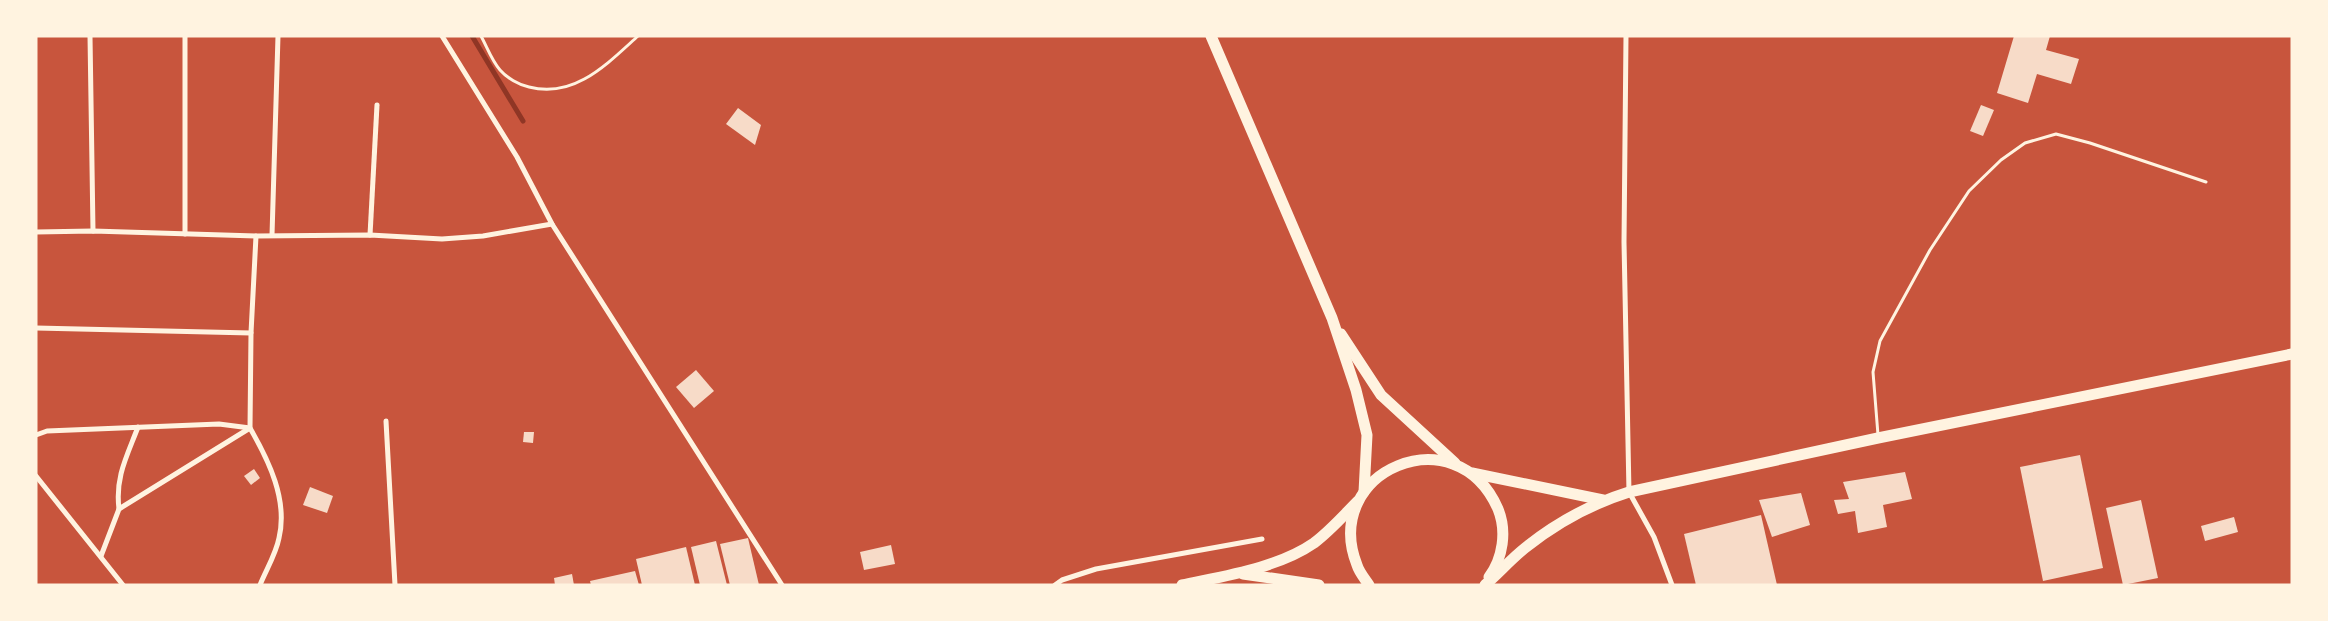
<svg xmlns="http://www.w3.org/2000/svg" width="2328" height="621" viewBox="0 0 2328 621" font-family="Quicksand,sans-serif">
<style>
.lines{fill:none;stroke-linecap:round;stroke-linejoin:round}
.stream{stroke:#8f3625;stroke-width:5}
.building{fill:#f7dbc8}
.service{stroke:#fff3e0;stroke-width:3}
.minor{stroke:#fff3e0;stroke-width:5}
.primary{stroke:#fff3e0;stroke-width:11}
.trunk{stroke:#fff3e0;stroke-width:11}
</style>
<rect width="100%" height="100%" fill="#c8553d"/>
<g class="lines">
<path class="stream" d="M472,36L523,121"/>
</g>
<g class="building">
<path d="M2014,36H2050L2046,50L2079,59L2071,84L2037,74L2028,103L1997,93Z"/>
<path d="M1981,105L1994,110L1983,136L1970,131Z"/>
<path d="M738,108L761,125L755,145L726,124Z"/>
<path d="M696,370L714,391L694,408L676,387Z"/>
<path d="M524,432H534L533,443L523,442Z"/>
<path d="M2080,455L2103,568L2043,581L2020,467Z"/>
<path d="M254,469L260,478L251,485L244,476Z"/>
<path d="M1905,472L1912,499L1883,505L1887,527L1858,533L1855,511L1838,514L1834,500L1849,499L1843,482Z"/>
<path d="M310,487L333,496L327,513L303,505Z"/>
<path d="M1801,493L1810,525L1772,537L1759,500Z"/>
<path d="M2141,500L2158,578L2123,585L2106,508Z"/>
<path d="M1761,515L1777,585H1696L1684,534Z"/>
<path d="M2234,517L2238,532L2205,541L2201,526Z"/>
<path d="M748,538L759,585H730L720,544Z"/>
<path d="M716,541L727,585H700L691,547Z"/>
<path d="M891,545L895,564L864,570L860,552Z"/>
<path d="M686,547L695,585H642L636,559Z"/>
<path d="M635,571L639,585H591L590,581Z"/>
<path d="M572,574L574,585H555L554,578Z"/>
</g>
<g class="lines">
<g class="service">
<path d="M481,36C487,47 492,61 500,70C507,78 519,85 529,87C574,99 607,64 638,36"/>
<path d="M1878,435L1873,372L1880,341L1930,250L1969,191L2001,160L2025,143L2056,134L2090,143L2206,182"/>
</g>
<g class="minor">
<path d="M90,36L93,231"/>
<path d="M442,36L517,157L552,224L782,585"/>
<path d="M1626,36L1624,242L1629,492L1654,537L1672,585"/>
<path d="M36,232L93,231L256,236L370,235L442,239L483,236L552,224"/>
<path d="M185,234V36"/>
<path d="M272,235L278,36"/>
<path d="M370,235L377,105"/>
<path d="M36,328L251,333"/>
<path d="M386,421L395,585"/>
<path d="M36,435L47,431L219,424L250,428C269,461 288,500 279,538C276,554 266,570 260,585"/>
<path d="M36,476L123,585"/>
<path d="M119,509C115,477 127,456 138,427"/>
<path d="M101,556L119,509L250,428L251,333L256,236"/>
<path d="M1055,585L1062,580L1096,569L1262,539"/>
</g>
<g class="primary">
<path d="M1243,574L1319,585"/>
<path d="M1182,585C1224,576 1278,568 1314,543C1330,531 1344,515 1358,501"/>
</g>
<g class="trunk">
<path d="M1211,36L1332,318L1356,390L1367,435L1364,492"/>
<path d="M1341,334L1381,395L1455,463"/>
<path d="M1472,473L1603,500"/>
<path d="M1369,585C1365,579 1359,572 1357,565C1320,471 1456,413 1498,509C1507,531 1503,558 1489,577"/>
<path d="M1485,585C1499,573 1511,559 1525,548C1556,523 1591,504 1629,492L1878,438L2292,354"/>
</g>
</g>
<rect width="2328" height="621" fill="none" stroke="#fff3e0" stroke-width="75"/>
</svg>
